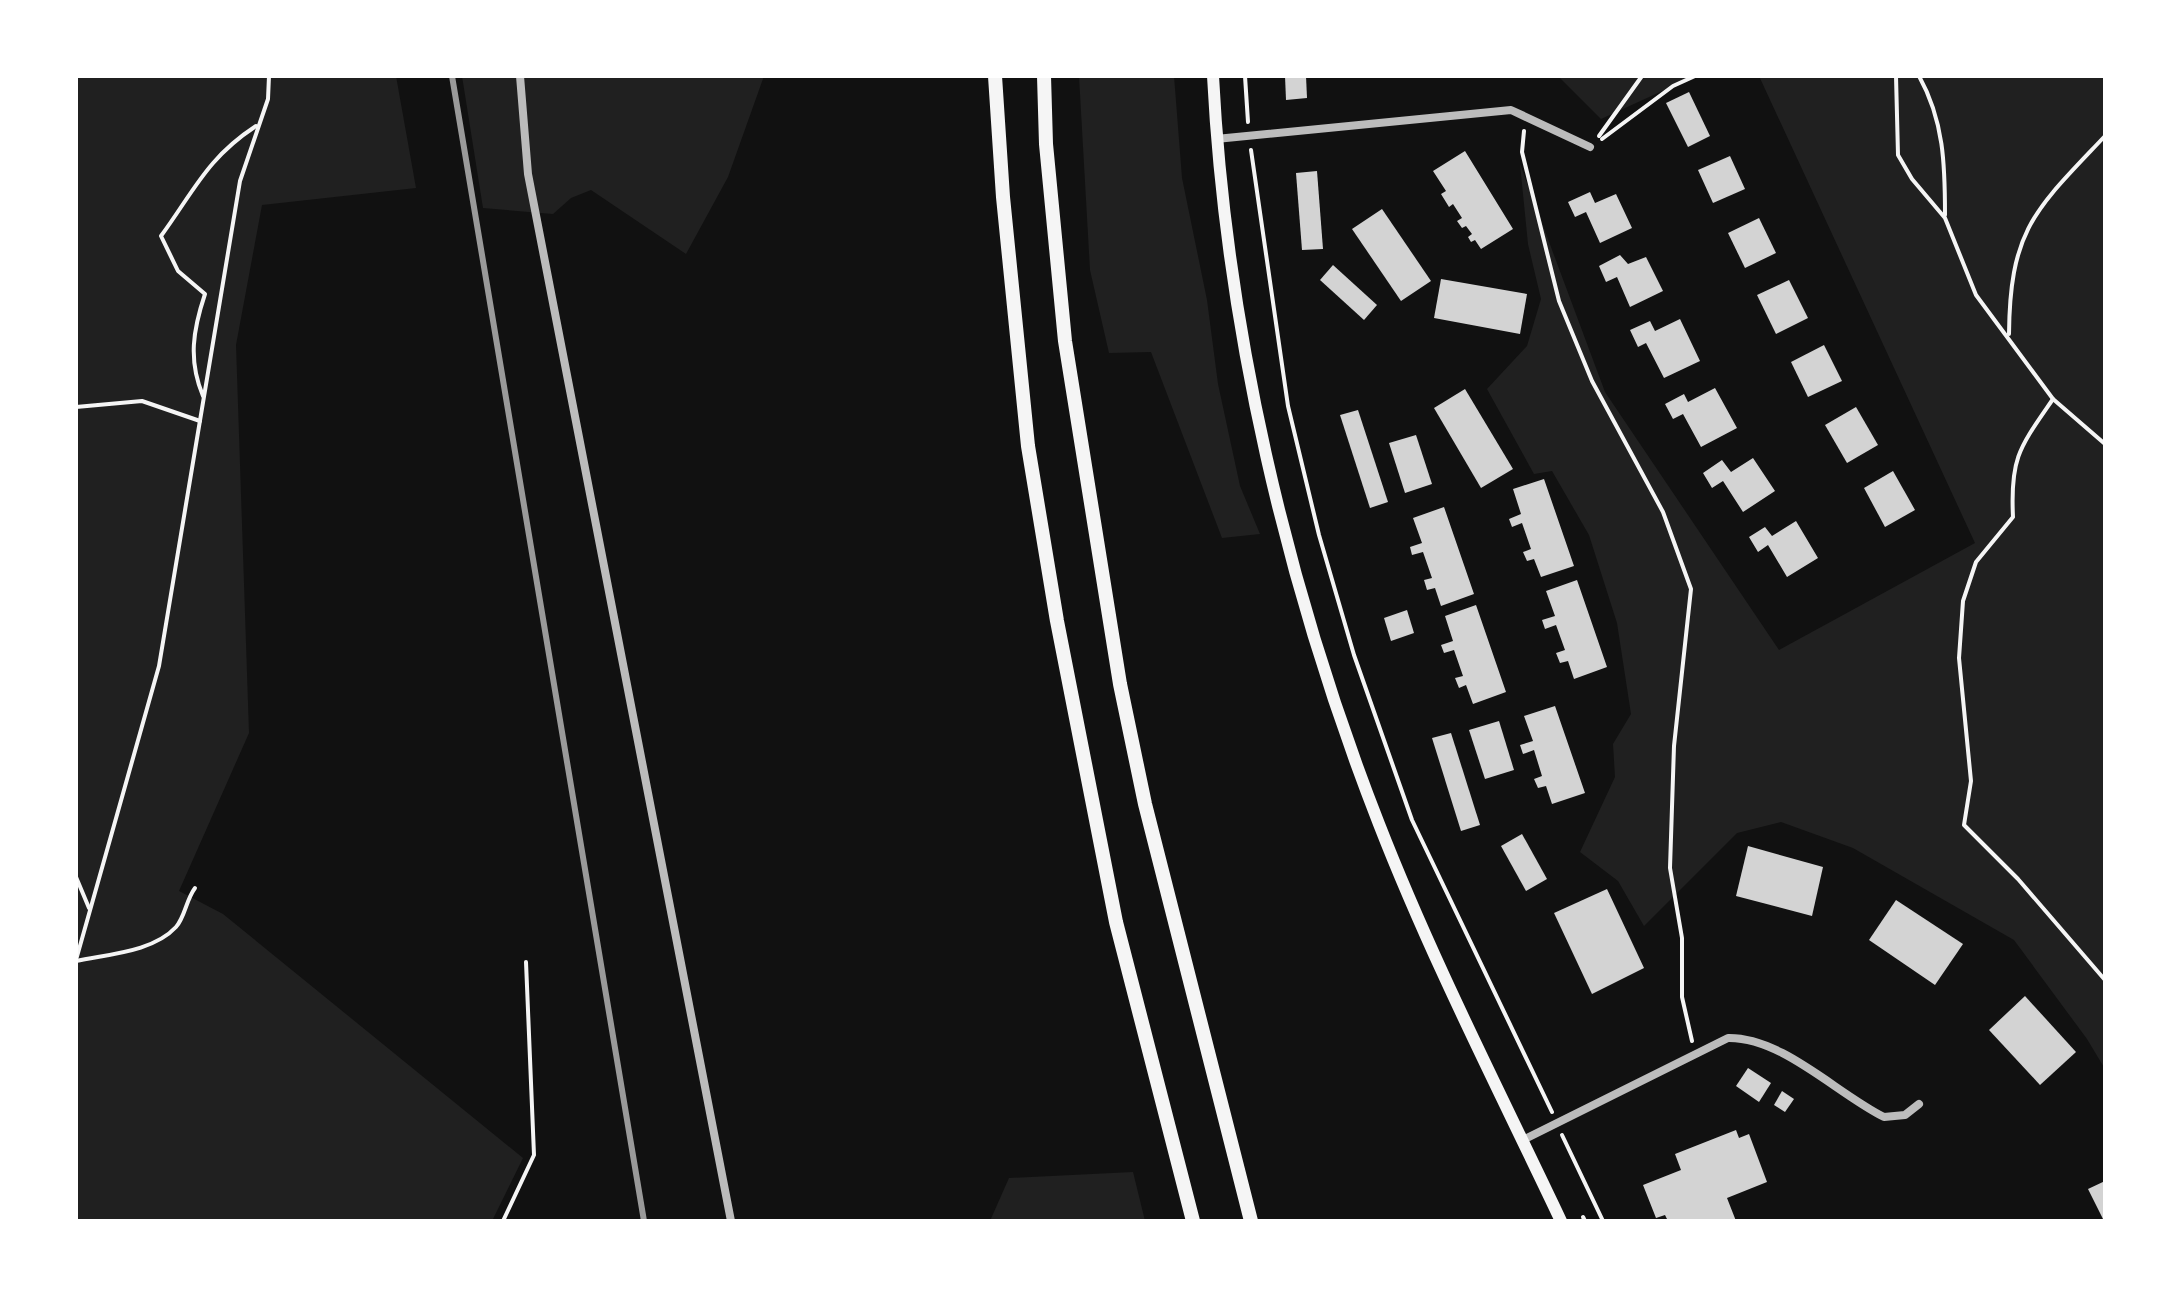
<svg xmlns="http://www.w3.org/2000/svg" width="2181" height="1297" viewBox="0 0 2181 1297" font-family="'Alegreya Sans',sans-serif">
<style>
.green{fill:#202020}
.building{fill:#d3d3d3}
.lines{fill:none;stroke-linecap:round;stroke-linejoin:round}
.path{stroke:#f5f5f5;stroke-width:4}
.minor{stroke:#bcbcbc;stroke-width:8}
.secondary{stroke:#f5f5f5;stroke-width:12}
.trunk{stroke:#f5f5f5;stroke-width:14}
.rail{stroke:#9a9a9a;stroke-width:6}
</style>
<rect width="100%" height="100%" fill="#111"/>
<g class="green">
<path d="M76,76H396L416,188L262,205L236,345L249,733L179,891L223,914L523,1158L492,1221H76Z"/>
<path d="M462,76H764L728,177L686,254L591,190L571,198L553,214L483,208Z"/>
<path d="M1079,76H1174L1182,178L1207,300L1218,384L1240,486L1260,534L1222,538L1151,352L1109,353L1090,270Z"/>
<path d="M1558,76H1695L1601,119Z"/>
<path d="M1759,76H2105V1069L2087,1039L2014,940L1853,848L1781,822L1737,833L1644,926L1618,881L1580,852L1615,777L1613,744L1631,714L1617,623L1589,535L1552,471L1534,474L1487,389L1527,346L1541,299L1528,244L1520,164L1605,392L1779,650L1975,543Z"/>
<path d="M1133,1172L1145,1221H990L1009,1178Z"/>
</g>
<g class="building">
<path d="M1285,76H1306L1307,98L1286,100Z"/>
<path d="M1689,92L1710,136L1688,147L1666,103Z"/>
<path d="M1465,151L1513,229L1481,249L1475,240L1471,242L1468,237L1472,234L1466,226L1462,228L1457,221L1462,218L1453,204L1449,207L1441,194L1446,191L1433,171Z"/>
<path d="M1730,156L1745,189L1713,203L1698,170Z"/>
<path d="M1317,171L1323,249L1302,250L1296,173Z"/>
<path d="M1590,192L1595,203L1616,194L1632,228L1600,243L1586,212L1575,217L1568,202Z"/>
<path d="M1382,209L1431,281L1401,301L1352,229Z"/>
<path d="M1759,218L1776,253L1745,268L1728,233Z"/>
<path d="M1620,255L1628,264L1646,257L1663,291L1630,307L1617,277L1606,282L1599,266Z"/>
<path d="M1333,265L1377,305L1364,320L1320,280Z"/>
<path d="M1441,279L1527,294L1520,334L1434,318Z"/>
<path d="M1789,280L1808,318L1776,334L1757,295Z"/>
<path d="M1680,319L1700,361L1664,378L1646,343L1638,347L1630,330L1650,321L1655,331Z"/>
<path d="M1824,345L1842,381L1808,397L1791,362Z"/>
<path d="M1715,388L1737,428L1701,447L1683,414L1673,419L1665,404L1684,394L1688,402Z"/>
<path d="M1465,389L1513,469L1481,488L1434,408Z"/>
<path d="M1856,407L1878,445L1847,463L1825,425Z"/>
<path d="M1358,410L1388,502L1370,508L1340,415Z"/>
<path d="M1416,435L1432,484L1405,493L1389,443Z"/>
<path d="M1753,458L1775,491L1743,512L1723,481L1712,488L1703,473L1722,460L1731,472Z"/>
<path d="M1893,471L1915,510L1885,527L1864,488Z"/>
<path d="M1544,479L1574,566L1541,577L1534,559L1527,561L1523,552L1531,549L1522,523L1512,527L1509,519L1521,514L1513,489Z"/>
<path d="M1444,507L1474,594L1441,606L1435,588L1427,590L1424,580L1432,578L1423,552L1412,555L1410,547L1422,543L1413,518Z"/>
<path d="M1796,521L1818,558L1787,577L1768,545L1758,552L1749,537L1765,527L1772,536Z"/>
<path d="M1577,580L1607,667L1574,679L1568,661L1560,663L1556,653L1565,650L1556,625L1545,629L1542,620L1555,616L1546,591Z"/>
<path d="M1476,605L1506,692L1473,704L1466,685L1459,688L1455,678L1463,676L1454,650L1444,653L1441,645L1453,641L1445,616Z"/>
<path d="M1407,610L1414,633L1391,641L1384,618Z"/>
<path d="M1555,706L1585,793L1552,804L1546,786L1538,788L1534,779L1542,776L1534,750L1523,754L1520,745L1533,741L1524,716Z"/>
<path d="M1499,721L1514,770L1485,779L1469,730Z"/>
<path d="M1451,733L1480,825L1461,831L1432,738Z"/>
<path d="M1522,834L1547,879L1526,891L1501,846Z"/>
<path d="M1748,846L1823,867L1812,916L1736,896Z"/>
<path d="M1607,889L1644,968L1592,994L1554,913Z"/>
<path d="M1896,900L1963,944L1935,985L1869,940Z"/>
<path d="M2025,996L2076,1052L2040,1085L1989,1030Z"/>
<path d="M1748,1068L1771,1083L1759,1102L1736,1086Z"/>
<path d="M1782,1091L1794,1099L1785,1112L1774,1105Z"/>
<path d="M1736,1130L1739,1138L1749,1134L1767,1182L1727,1198L1736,1221H1668L1665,1215L1656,1218L1643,1185L1681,1170L1675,1154Z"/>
<path d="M2105,1181V1221H2104L2088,1189Z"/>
</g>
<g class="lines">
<g class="path">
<path d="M1245,76L1248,122"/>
<path d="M1896,76L1898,155L1912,179L1945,218L1976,295L2053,399L2105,444"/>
<path d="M1919,76C1944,121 1945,165 1945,215"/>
<path d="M1524,131L1522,152L1559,301L1592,381L1663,512L1691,589L1674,746L1670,868L1682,938V997L1692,1041"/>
<path d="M1599,136L1642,76"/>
<path d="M1602,139L1673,86L1695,76"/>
<path d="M1251,150L1288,406L1319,535L1354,655L1412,820L1552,1112"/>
<path d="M2009,334C2010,228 2036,209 2105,136"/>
<path d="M203,396C188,360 193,330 205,294L178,271L161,236C194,191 207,158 256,126"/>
<path d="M2053,399C2020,447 2010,457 2013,517L1976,562L1963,601L1959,658L1971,781L1964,825L2018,879L2105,980"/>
<path d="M76,407L142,401L200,421"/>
<path d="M76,877L89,908"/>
<path d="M76,960L159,666L240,181L268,99L269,76"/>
<path d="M76,961C108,954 153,952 176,927C185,917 186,900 195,888"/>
<path d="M1562,1135L1603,1221"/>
<path d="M1583,1217L1585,1221"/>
<path d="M503,1221L534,1155L526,962"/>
</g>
<g class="minor">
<path d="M520,76L528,174L731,1221"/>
<path d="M1216,139L1511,110L1590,147"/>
<path d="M1523,1140L1728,1038C1782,1037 1836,1093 1884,1117L1905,1115L1919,1104"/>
</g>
<path class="secondary" d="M1213,76C1226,328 1287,589 1379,824C1432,960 1499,1090 1561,1221"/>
<g class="trunk">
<path d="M995,76L1003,197L1028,446L1057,621L1116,922L1193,1221"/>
<path d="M1044,76L1046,144L1065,341L1120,684L1145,804L1251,1221"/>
</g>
<path class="rail" d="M452,76L644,1221"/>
</g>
<rect width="2181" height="1297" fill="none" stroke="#ffffff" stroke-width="156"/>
</svg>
